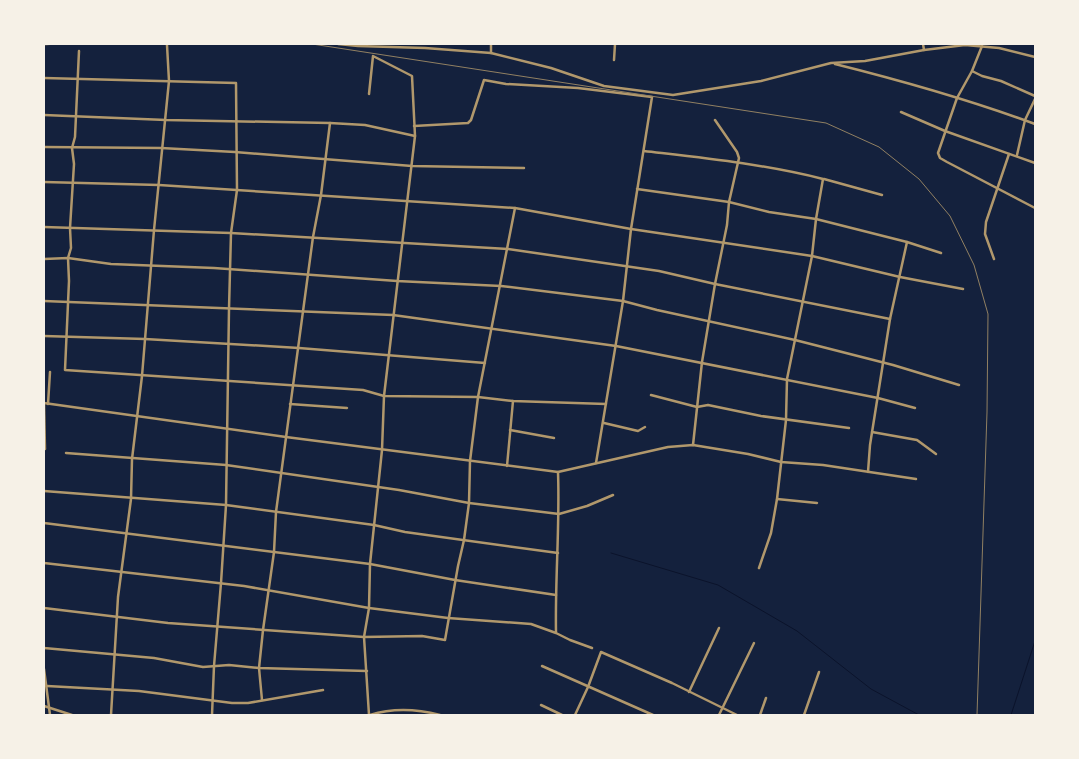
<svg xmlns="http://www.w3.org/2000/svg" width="1079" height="759" viewBox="0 0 1079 759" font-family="'PT Sans Narrow',sans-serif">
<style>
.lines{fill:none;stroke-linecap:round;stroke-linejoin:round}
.stream{stroke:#0b132b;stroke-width:1}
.minor{stroke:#b1986c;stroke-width:2.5}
.rail{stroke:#918062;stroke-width:1}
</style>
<rect width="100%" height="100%" fill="#14213d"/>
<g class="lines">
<g class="stream">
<path d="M611,553L718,585L797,631L871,689L919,715"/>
<path d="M1011,715L1035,641"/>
</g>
<g class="minor">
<path d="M338,44L358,46L425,48L491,53L551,68L604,86L673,95L761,81L831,63L865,61L924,50L965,45L999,48L1035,57"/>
<path d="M923,44L924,50"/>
<path d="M79,51L75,137L72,148L74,164L70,228L71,248L68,258L69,281L65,370L363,390L384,396L478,397L513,401L606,404"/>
<path d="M491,53V44"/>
<path d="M614,60L615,44"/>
<path d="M835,64C903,81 970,100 1035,124"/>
<path d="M972,71L982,46"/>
<path d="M44,78L236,83L237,190L231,233L229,309L226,505L221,583L214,666L212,715"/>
<path d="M369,94L373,56L412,76L415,136L384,396L382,450L370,564L369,608L364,637L369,715"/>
<path d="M1035,96L1001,81L982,76L972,71L957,98L938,153L940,158L947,162L1035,208"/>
<path d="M901,112L945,131L1035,163"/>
<path d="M44,115L166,120L330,123L365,125L415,136"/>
<path d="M414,126L468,123L471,120L484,80L506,84L578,88L652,97L631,229L623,301L596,463"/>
<path d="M44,147L161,148L235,152L412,166L524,168"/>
<path d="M644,151C704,158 764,164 823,179L816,219L812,256L787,379L786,420L777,499L771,533L759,568"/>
<path d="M1017,155L1025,120L1035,99"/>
<path d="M824,179L882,195"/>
<path d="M44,182L159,185L515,208L631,229L812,256L900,277L963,289"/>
<path d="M637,189L729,202L769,212L816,219L907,242L941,253"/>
<path d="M44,227L231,233L508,249L659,271L715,284L890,319"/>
<path d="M44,259L68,258L111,264L214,268L397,281L501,286L623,301L657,310L795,340L893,365L959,385"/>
<path d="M994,259L985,234L986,222L1009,154"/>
<path d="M44,301L393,315L616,346L878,398L915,408"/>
<path d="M44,336L145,339L299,348L485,363"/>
<path d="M651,395L697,407L708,405L761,416L849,428"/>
<path d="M44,403L286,437L558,472L668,447L693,445L748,454L781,462L823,465L916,479"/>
<path d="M44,404L45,449"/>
<path d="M48,404L50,372"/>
<path d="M290,404L347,408"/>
<path d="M604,423L638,431L645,427"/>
<path d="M510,430L554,438"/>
<path d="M872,432L917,440L936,454"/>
<path d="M693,445L702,362L715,284L727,225L729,202L739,158L737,152L715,120"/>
<path d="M66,453L226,465L399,490L469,503L559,514L587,506L613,495"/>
<path d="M507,466L513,401"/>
<path d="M868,472L870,445L890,319L907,242"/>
<path d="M44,491L226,505L374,525L405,532L558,553"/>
<path d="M777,499L817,503"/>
<path d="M44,523L370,564L455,580L556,595"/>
<path d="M44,563L244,586L369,608L448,618L531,624L556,633L570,640L592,648"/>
<path d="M44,608L168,623L364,637L422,636L445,640L458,566L464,540L469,503L470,461L478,397L515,208"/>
<path d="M556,632C555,579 560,525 558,472"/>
<path d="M44,648L154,658L203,667L229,665L259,668L367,671"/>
<path d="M542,666L653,715"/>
<path d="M44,669L50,715"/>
<path d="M47,686L139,691L232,703H248L323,690"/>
<path d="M689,692L719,628"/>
<path d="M262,700L259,668L263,630L274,552L276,512L313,237L321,195L330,123"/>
<path d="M541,705L562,715"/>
<path d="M44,706L72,715"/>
<path d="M111,715L118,597L131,499L132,459L142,376L154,230L169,81L167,45"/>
<path d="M370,715C392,708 417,709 440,715"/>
<path d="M575,715L588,687L601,652L672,683L737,715"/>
<path d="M719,715L754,643"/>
<path d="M760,715L766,698"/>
<path d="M804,715L819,672"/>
</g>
<g class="rail">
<path d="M312,44L826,123L879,147L919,179L950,216L974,265L988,314L987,412L977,715"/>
<path d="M44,45L57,44"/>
</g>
</g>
<rect width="1079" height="759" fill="none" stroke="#f6f1e7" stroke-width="90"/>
</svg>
